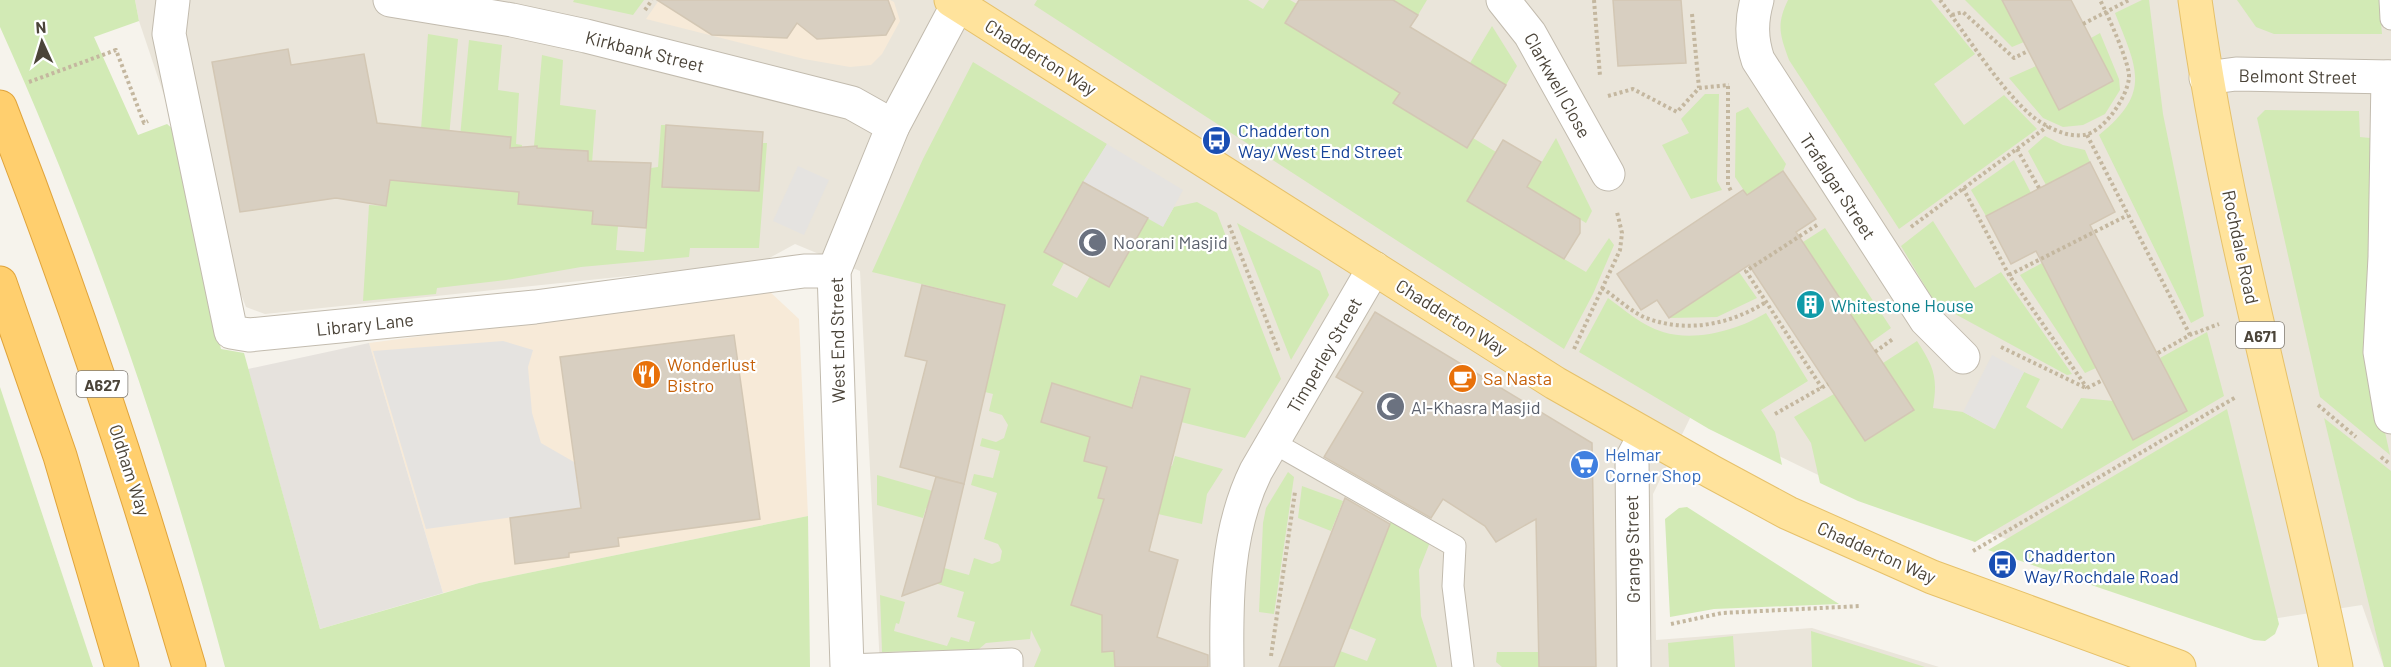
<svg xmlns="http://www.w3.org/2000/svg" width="2391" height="667" viewBox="0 0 2391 667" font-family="Barlow,sans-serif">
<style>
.residential{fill:#eae5da}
.commercial{fill:#f7ead8}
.industrial{fill:#e6e2dd}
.green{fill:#d2eab5}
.parking{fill:#e5e3e0}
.building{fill:#d8cfc1;stroke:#d3c7b4;stroke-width:1.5}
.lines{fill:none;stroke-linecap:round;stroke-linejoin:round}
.lane-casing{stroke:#c2bbae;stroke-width:23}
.street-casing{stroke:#c2bbae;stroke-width:35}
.primary-casing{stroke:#e6c16a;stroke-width:35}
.highway-casing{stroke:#e0a43c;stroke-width:35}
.path{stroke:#c4b79f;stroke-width:4;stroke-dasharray:3 3;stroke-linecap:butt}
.lane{stroke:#fff;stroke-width:21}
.street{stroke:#fff;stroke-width:33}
.primary{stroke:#ffe39c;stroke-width:33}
.highway{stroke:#ffcf6e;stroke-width:33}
.labels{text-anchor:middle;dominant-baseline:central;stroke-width:4.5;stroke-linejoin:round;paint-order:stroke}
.shield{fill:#fff;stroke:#817c74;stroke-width:1.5}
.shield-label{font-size:16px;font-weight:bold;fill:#4b4439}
.street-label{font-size:18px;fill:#4b4439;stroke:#fff}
.transit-label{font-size:18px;fill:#164399;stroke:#fff;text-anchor:start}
.worship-label{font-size:18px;fill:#5b616d;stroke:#fff;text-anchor:start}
.culture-label{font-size:18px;fill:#0d838f;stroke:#fff;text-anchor:start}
.food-label{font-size:18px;fill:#c56008;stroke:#fff;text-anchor:start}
.shop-label{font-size:18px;fill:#366cbe;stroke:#fff;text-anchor:start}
</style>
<rect width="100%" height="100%" fill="#f6f3ec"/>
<path class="residential" d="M135,0H2391V667H2384L2362,605L2265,620L1847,489L1692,414L1653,494L1656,640L1812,628L1939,667H880L860,271L795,244L762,262L265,314L246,307L174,125L139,21Z"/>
<g class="commercial">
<path d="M659,0H890L894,2L900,21L882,54L871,65L850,67L804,59L646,19Z"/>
<path d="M768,290L799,319L808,516L479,583L443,593L369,343Z"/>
</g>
<path class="industrial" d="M369,343L443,593L320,629L248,369Z"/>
<g class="green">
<path d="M0,0H135L139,21L94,37L138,135L167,124L173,129L221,349L244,353L320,629L479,583L808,516L810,667H225C167,449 93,233 0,27Z"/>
<path d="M574,0H644L633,15L573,2Z"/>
<path d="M1037,0H1248L1263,9L1269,0H1290L1297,4L1285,23L1378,80L1391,58L1410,70L1429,39L1432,40L1393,103L1466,148L1473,138L1496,152L1467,201L1586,272L1609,238L1614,245L1593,294L1564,349L1034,5Z"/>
<path d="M1393,0H1427L1418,15Z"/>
<path d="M1788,0H1931L1975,54L1934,84L1964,125L2004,95L2037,129L1899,229L1789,60C1780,35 1776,25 1788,0Z"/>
<path d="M1952,0H2002L2024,42L2012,47L1965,0Z"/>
<path d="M2142,0H2149L2163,114L2204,316L2191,323L2099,135C2153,92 2136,67 2115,13Z"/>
<path d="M2237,0H2379L2382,34H2274L2256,27Z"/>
<path d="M1492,26L1517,66L1506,85L1470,63Z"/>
<path d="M2100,33L2119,79L2120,90L2105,114L2083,125L2063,127L2043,118L2009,78L2036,66L2060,110L2113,81L2091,38Z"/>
<path d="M428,34L458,39L449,137L421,129Z"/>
<path d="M469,40L502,45L498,90L519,93L516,144L522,145L518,204L583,210L588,151L537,149V146H534L542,55L563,60L560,105L596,110L592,163H597L592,224L618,226L616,250L644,252L651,168L658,167L661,125H666L663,187L759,191L762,143H767L759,248H690L689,257L581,267L506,280L437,288L436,294L363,301L369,205L386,206L397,142L460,137Z"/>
<path d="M973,62L1107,144L1044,252L1064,263L1052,285L1077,298L1090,276L1109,287L1148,218L1163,226L1174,207L1197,202L1217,213L1281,379L1245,438L1181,422L1190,389L1140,376L1131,409L1166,437L1052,384L1041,422L1090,437L1084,461L1107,467L1098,497L1105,499L1157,631L1103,652L1114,651L1115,667H1034L1041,650L1031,630L1030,639L986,643L979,649L882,652L880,595L905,602L899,624L896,623L894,631L947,646L951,637L969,642L975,622L957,617L964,592L925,580L930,564L969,575L974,558L992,564L1000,561L1002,551L998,544L984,539L997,493L971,485L974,474L993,478L1000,451L980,446L982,438L996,442L1004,438L1008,425L1002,415L989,411L993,394L985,392L995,351L976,346H995L1001,323L983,319L987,300L872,272L923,159Z"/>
<path d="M1705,94H1719L1717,181L1722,190L1691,199L1662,145L1689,133L1681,119Z"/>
<path d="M1748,107L1786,164L1783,171L1747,195L1735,177L1736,113Z"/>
<path d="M2265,110L2359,111L2360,137L2370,138L2369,359L2390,455L2320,397L2257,118Z"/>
<path d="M2045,136L2063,145L2085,150L2090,162L2046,185L2028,151Z"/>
<path d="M1556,138L1592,211L1586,223L1527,187Z"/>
<path d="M2014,160L2031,193L1986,216L1971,190Z"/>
<path d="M1933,221L1975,288L2001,272L2072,374L2067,375L1935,303L1901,246Z"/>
<path d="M1237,223L1320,271L1329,295L1291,360Z"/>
<path d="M1825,228L1891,328L1870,343L1803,242Z"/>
<path d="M2042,263L2096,368L2085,373L2020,275Z"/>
<path d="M1739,272L1757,298L1717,317L1669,318Z"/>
<path d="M1608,298C1625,310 1642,326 1663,332C1696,342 1738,330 1766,313L1808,381L1761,410L1775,432L1782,465L1709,429L1579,352Z"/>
<path d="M2207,332L2224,396L1975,542L1858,501L1820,483L1811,443L1794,417L1834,394L1866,441L1913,409L1883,363L1917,341C1934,367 1938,377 1933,408L1963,412L1994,429L2024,372L2040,379L2026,407L2062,429L2081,398L2114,401L2134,439L2187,411L2160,358Z"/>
<path d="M0,387L93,667H0Z"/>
<path d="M2227,409L2279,624L2275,634L2265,641L2254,640L1988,550Z"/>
<path d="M2324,418L2391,471V667H2384Z"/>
<path d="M1175,456L1223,469L1207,494L1202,524L1158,514L1161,503L1158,501L1168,465L1172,466Z"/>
<path d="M1288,472L1294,477L1274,614L1259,612L1263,523L1266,508Z"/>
<path d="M877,475L936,492L931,509L926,508L923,518L877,505Z"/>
<path d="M1302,486L1343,501L1331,531L1298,518Z"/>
<path d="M1687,507L1839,604L1714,609L1670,617L1665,519L1679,508Z"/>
<path d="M1391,520L1430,542L1419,570L1421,616L1437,667H1334L1340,651L1367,661L1376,639L1349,628Z"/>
<path d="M1811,631L1925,667H1812Z"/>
<path d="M1733,636L1735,667H1669L1668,643Z"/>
<path d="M1497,652H1538L1539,667H1502L1496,662Z"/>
</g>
<g class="parking">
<path d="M1107,144L1183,190L1163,227L1083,182Z"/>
<path d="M798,166L829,180L804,235L773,221Z"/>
<path d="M503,341L533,350L528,367L532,413L541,443L574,462L581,508L426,529L373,351Z"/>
<path d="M1992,355L2024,372L1995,429L1963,412Z"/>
</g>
<g class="building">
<path d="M657,0H888L895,19L886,35L817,39L797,23L787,38L712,35Z"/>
<path d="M1299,0H1393L1418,15L1410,27L1506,85L1467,148L1393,103L1400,93L1285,23Z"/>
<path d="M1613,0H1681L1686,63L1618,66Z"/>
<path d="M2002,0H2071L2113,81L2059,110Z"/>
<path d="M288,49L291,65L364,54L377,123L511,137L510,148L537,146V148L588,151V161L651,163L646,228L592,224L593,211L518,204L519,192L390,180L386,206L336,198L240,212L212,62Z"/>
<path d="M666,125L763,132L759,191L662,187Z"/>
<path d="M1503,140L1541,162L1527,187L1580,219V233L1564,259L1467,201Z"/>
<path d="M2090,162L2115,212L2090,225L2187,411L2133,440L2036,251L2011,264L1986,216Z"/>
<path d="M1783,171L1816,219L1796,232L1914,410L1865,441L1749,265L1669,318L1657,300L1641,310L1617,274L1743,190L1747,195Z"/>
<path d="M1083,182L1148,218L1109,287L1044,252Z"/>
<path d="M922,285L1005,305L964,484L900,467L927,361L905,356Z"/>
<path d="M1375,312L1592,443L1596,667H1539L1536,519L1496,542L1485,526L1443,499L1431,518L1324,457L1363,392L1336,377Z"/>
<path d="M734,335L760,519L618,538L619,546L569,553V557L515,564L510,518L581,508L560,357Z"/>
<path d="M1141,376L1190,389L1149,551L1178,560L1157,637L1208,655V667H1115L1114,651L1102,652V615L1071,605L1104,499L1098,498L1107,467L1084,461L1090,437L1041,422L1052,383L1132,408Z"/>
<path d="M936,477L964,484L941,582L902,596Z"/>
<path d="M1345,498L1390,524L1334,667H1279Z"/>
</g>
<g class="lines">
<defs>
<g id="lane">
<path d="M2390,0L2391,19"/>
<path d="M1274,443L1455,546L1453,586L1463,667"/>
<path d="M847,665L1012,659V667"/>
</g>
<g id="street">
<path d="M173,0L169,34L231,332L249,335L535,307L804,271H834"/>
<path d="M390,0L512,20L586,36L852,103L893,126"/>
<path d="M1503,0L1530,34L1608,174"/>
<path d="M1757,0C1751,21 1751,39 1758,60L1926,320L1963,357"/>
<path d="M2388,77L2385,257L2380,352L2391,417"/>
<path d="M2206,78L2236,74L2391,77"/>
<path d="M847,667L834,271L893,126L958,4"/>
<path d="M1227,667C1226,601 1226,532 1256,471L1374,268"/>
<path d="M1634,667L1632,459L1645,435"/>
</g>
<g id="primary">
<path d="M951,0L1555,383L1712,472L1788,513L1932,577L2179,667"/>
<path d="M2195,0C2226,225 2290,445 2336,667"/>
</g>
<g id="highway">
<path d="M0,107C72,291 134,477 189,667"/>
<path d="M0,283L60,456L122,667"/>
</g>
</defs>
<use href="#lane" class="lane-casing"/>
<use href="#street" class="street-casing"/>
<use href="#primary" class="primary-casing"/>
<use href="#highway" class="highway-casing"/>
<g class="path">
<path d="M1594,0L1600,76"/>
<path d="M1940,0C1964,31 2010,105 2042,123C2055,131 2069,137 2084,135C2104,132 2128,96 2129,77C2130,64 2107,13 2100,0"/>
<path d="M645,10L652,0"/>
<path d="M1692,14L1699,88"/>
<path d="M1952,15L1963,12L2014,58L2028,51"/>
<path d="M2083,24L2129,0"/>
<path d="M29,82L116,50L144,123L148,121"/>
<path d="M1728,86V185L1731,191"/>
<path d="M1608,96L1633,89L1677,112L1699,88L1729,85"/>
<path d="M2087,135L2190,335"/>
<path d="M2017,149L2039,188"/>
<path d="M1963,188L2009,275L2087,388"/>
<path d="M1229,225L1279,352"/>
<path d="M1817,225L1746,271L1822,388"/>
<path d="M1911,227L2048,126"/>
<path d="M2009,275L2128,215"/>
<path d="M1602,288C1616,297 1633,314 1649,319C1689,333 1731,324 1766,302"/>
<path d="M2001,347L2086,388"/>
<path d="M1574,349L1620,250L1622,233L1617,212"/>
<path d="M1875,352L1893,339"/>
<path d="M2158,353L2190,335L2219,324"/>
<path d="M2087,388L2103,380"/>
<path d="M2318,405L2356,437"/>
<path d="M1775,414L1828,384"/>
<path d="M2381,457L2390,464"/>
<path d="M1973,551L2236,397"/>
<path d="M1671,624L1722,613L1861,606"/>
<path d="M1271,656L1295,492"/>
</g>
<use href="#lane" class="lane"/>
<use href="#street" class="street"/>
<use href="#primary" class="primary"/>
<use href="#highway" class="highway"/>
</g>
<defs>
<symbol id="bus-disc" viewBox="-11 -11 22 22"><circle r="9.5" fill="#1a4fb4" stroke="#fff"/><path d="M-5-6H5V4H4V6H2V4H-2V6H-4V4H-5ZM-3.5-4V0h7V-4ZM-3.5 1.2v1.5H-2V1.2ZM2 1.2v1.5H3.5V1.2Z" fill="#fff"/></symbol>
<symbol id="mosque-disc" viewBox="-11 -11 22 22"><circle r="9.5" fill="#6b7280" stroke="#fff"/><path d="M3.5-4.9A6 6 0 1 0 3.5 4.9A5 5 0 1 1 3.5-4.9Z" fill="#fff"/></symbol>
<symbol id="building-disc" viewBox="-11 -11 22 22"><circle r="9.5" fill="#0f9aa8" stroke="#fff"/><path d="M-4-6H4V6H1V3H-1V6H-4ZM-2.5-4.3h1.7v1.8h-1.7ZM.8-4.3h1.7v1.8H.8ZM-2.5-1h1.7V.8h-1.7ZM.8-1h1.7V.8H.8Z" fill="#fff"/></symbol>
<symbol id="restaurant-disc" viewBox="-11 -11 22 22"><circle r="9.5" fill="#e8710a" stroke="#fff"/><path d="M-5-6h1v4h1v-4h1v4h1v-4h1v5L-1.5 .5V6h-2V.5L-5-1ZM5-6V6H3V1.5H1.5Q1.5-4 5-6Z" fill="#fff"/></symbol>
<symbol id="cafe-disc" viewBox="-11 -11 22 22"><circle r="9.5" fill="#e8710a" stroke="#fff"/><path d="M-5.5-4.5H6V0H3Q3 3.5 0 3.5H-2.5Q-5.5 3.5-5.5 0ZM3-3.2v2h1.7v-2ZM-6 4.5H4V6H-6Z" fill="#fff"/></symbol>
<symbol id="supermarket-disc" viewBox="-11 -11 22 22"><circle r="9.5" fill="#3f7fe0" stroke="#fff"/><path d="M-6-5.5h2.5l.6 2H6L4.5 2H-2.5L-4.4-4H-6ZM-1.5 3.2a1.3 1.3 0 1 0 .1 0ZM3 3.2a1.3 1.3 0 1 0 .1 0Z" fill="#fff"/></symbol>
</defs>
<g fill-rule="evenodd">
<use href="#bus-disc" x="1200" y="124" width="33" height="33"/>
<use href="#mosque-disc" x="1076" y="226" width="33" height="33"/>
<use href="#building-disc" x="1794" y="288" width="33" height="33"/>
<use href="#restaurant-disc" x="630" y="358" width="33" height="33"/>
<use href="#cafe-disc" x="1446" y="362" width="33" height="33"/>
<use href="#mosque-disc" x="1374" y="390" width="33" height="33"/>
<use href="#supermarket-disc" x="1568" y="448" width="33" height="33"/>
<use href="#bus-disc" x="1986" y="548" width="33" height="33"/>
</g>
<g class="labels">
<g class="shield">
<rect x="2236" y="322" width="48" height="26" rx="4.5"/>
<rect x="76.5" y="371" width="51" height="26" rx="4.5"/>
</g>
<g class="shield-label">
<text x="2260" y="335">A671</text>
<text x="102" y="384">A627</text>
</g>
<g class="street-label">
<text transform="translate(645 51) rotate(14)">Kirkbank Street</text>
<text transform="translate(1041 57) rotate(32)">Chadderton Way</text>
<text transform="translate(2298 76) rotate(1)">Belmont Street</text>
<text transform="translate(1558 85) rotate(61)">Clarkwell Close</text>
<text transform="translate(1838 186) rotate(57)">Trafalgar Street</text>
<text transform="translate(2241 247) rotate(78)">Rochdale Road</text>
<text transform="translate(1452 317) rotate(32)">Chadderton Way</text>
<text transform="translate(365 324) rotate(-6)">Library Lane</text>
<text transform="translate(837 340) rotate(-91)">West End Street</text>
<text transform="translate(1324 355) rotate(-60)">Timperley Street</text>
<text transform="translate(130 470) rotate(72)">Oldham Way</text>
<text transform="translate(1632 549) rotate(-91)">Grange Street</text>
<text transform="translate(1877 552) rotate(24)">Chadderton Way</text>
</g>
<g class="transit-label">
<text x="1238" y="130">Chadderton<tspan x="1238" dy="21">Way/West End Street</tspan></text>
<text x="2024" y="555">Chadderton<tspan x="2024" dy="21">Way/Rochdale Road</tspan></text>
</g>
<g class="worship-label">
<text x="1113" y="242">Noorani Masjid</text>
<text x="1411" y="407">Al-Khasra Masjid</text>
</g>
<g class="culture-label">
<text x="1831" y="305">Whitestone House</text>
</g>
<g class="food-label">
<text x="667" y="364">Wonderlust<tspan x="667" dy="21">Bistro</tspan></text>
<text x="1483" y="378">Sa Nasta</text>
</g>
<g class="shop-label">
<text x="1605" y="454">Helmar<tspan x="1605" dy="21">Corner Shop</tspan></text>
</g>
</g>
<g transform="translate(42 42) rotate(356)" stroke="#ffffff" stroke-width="4.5" paint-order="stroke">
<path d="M0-4.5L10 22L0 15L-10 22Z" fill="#4b4439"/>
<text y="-9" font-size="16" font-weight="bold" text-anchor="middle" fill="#4b4439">N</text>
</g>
</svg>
